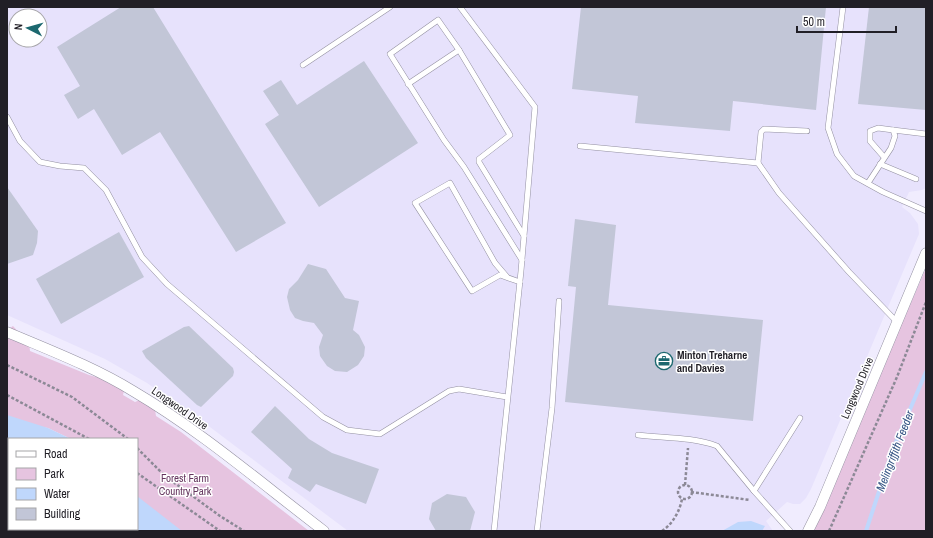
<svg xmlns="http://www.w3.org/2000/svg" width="933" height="538" viewBox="0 0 933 538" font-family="'Archivo Narrow',sans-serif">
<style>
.built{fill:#e7e2fc;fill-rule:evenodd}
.green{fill:#e6c4e0}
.water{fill:#bfd7fc}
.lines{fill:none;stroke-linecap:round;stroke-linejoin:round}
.stream{stroke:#bfd7fc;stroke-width:4}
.building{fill:#c2c6d7}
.lane-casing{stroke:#9390a1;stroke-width:6}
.street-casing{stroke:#9390a1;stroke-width:11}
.path{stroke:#8c8996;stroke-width:2.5;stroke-dasharray:3 2;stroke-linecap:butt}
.lane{stroke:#fff;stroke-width:5}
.street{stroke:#fff;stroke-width:10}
.labels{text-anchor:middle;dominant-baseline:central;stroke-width:3;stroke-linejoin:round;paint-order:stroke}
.poi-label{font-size:11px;font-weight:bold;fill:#211f26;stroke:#fff;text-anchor:start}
.street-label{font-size:11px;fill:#211f26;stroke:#fff}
.park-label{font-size:11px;fill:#64355e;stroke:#fff}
.water-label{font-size:12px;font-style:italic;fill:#365585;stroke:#fff}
</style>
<rect width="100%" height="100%" fill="#f0ecfe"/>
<path class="built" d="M7,7H558L522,377L558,7H926V188L922,190L909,192L902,207L910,213L918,224L919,234L811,489L806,498L800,504H793L787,502L766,521L773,531H348L198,418L147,383L105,359L7,315ZM16,16H40V40H16Z"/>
<g class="green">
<path d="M926,268V531H806L875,385Z"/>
<path d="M13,326L29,344L30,351L89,375L96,377L107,373L124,391L123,395L135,402L140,400L155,410L156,416L181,432L309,531H163L137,512V439H71L48,428L41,427L7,435V330Z"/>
<path d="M7,485L9,486V529H74L77,531H7Z"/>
</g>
<g class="water">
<path d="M7,415L48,428L71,439H9V495H7Z"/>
<path d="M137,496L182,531H63L60,529H137Z"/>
<path d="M751,521L765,526L762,531H722L738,522Z"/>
</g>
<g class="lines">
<path class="stream" d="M866,531L893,449L926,372"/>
</g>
<g class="building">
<path d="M121,7H153L286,223L236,252L160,132L122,155L94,109L78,119L64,95L80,86L57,47Z"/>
<path d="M581,7H826L816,110L733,101L730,131L635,123L638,96L572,89Z"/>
<path d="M869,7H926V110L858,104Z"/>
<path d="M364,61L418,143L319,207L265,124L279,115L263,91L281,80L297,105Z"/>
<path d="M7,187L38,231L37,243L33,255L7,264Z"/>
<path d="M575,219L616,225L608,305L763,320L753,421L565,402L576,287L568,286Z"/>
<path d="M119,232L144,277L61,324L36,279Z"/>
<path d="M308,264L326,269L345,298L359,301L353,330L359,335L365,347L364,356L358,365L347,372L335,371L327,366L320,356L319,347L323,335L314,323L303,321L295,318L290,310L287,297L289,289L298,280Z"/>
<path d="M189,326L233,368L234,372L233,376L201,407L197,405L146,358L142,351L184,327Z"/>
<path d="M275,406L309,439L332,453L379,469L366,504L316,484L310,492L288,478L292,469L251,432Z"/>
<path d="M447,494L466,497L475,512L470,531H436L429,519L432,503Z"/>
</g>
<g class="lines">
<defs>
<g id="lane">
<path d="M460,7L535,107L521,271L494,531"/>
<path d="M843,7L828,128L837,154L854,176L883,192L926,211"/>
<path d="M459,50L438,20L390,54L444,140L464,167L522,260"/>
<path d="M303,65L390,7"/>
<path d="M408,84L459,50L510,135L479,159V162L524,236"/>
<path d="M7,117L20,141L40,162L60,166L84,168L106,190L142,257L167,284L323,417L347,430L380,434L449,391L459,389L507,397"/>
<path d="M893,130L926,134"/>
<path d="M580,146L758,163L761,132L764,129L807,131"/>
<path d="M758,163L779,193L849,272L897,322"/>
<path d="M880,164L916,179"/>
<path d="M868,183L891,148L895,136L893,130L878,128L870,131V141L884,157"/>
<path d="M507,277L495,263L450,183L415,203L472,291L500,275L520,282"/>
<path d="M638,435C664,438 693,437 717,446L754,491L790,531"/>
<path d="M754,491L800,418"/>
<path d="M537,531L552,408L559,301"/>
</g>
<g id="street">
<path d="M7,332C49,350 94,367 133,391C201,431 261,483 324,531"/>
<path d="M808,531L820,507L926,253"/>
</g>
</defs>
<use href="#lane" class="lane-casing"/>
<use href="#street" class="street-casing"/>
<g class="path">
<path d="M7,365L72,397L128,439"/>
<path d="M7,395L89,439"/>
<path d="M137,448L165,476L220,516L244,531"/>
<path d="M137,473L220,531"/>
<path d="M685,485L688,448"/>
<circle cx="685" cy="492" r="7"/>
<path d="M691,492L750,500"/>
<path d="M662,531C673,524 680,510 682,499"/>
<path d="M829,531L897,377L926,302"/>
</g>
<use href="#lane" class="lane"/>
<use href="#street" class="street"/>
</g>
<defs>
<symbol id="office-ring" viewBox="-11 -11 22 22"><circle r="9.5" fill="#fff" stroke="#1c686f" stroke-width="1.5"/><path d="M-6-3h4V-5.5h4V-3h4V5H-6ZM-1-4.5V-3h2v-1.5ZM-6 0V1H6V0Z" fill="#1c686f"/></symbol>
</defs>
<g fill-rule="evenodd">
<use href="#office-ring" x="654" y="351" width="20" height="20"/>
</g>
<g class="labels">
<g class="poi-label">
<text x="677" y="355">Minton Treharne<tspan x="677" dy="13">and Davies</tspan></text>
</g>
<g class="street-label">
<text transform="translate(857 388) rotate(-67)">Longwood Drive</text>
<text transform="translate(180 408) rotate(35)">Longwood Drive</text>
</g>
<g class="park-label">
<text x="185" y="478">Forest Farm<tspan x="185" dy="13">Country Park</tspan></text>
</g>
<g class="water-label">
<text transform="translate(895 451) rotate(-69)">Melingriffith Feeder</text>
</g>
</g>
<rect width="933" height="538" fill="none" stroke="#211f26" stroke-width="16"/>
<rect x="8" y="438" width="130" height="92" fill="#ffffff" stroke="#a6a5a8"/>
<rect x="16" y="451" width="20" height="6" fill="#ffffff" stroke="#a6a5a8"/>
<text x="44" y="458" font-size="12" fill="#211f26">Road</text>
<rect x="16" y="468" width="20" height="12" fill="#e6c4e0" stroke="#a6a5a8"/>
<text x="44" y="478" font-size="12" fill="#211f26">Park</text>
<rect x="16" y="488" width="20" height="12" fill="#bfd7fc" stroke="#a6a5a8"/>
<text x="44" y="498" font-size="12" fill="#211f26">Water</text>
<rect x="16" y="508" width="20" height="12" fill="#c2c6d7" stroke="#a6a5a8"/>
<text x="44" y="518" font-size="12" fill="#211f26">Building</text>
<g transform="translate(28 28) rotate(276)"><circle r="19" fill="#ffffff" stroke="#a6a5a8"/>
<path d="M0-3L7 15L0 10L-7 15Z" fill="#1c686f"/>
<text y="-6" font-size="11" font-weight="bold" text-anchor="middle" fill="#211f26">N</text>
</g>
<path d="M797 26v6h99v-6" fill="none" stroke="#211f26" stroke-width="2"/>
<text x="803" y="26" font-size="12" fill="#211f26" stroke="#ffffff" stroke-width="3" paint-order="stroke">50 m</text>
</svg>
